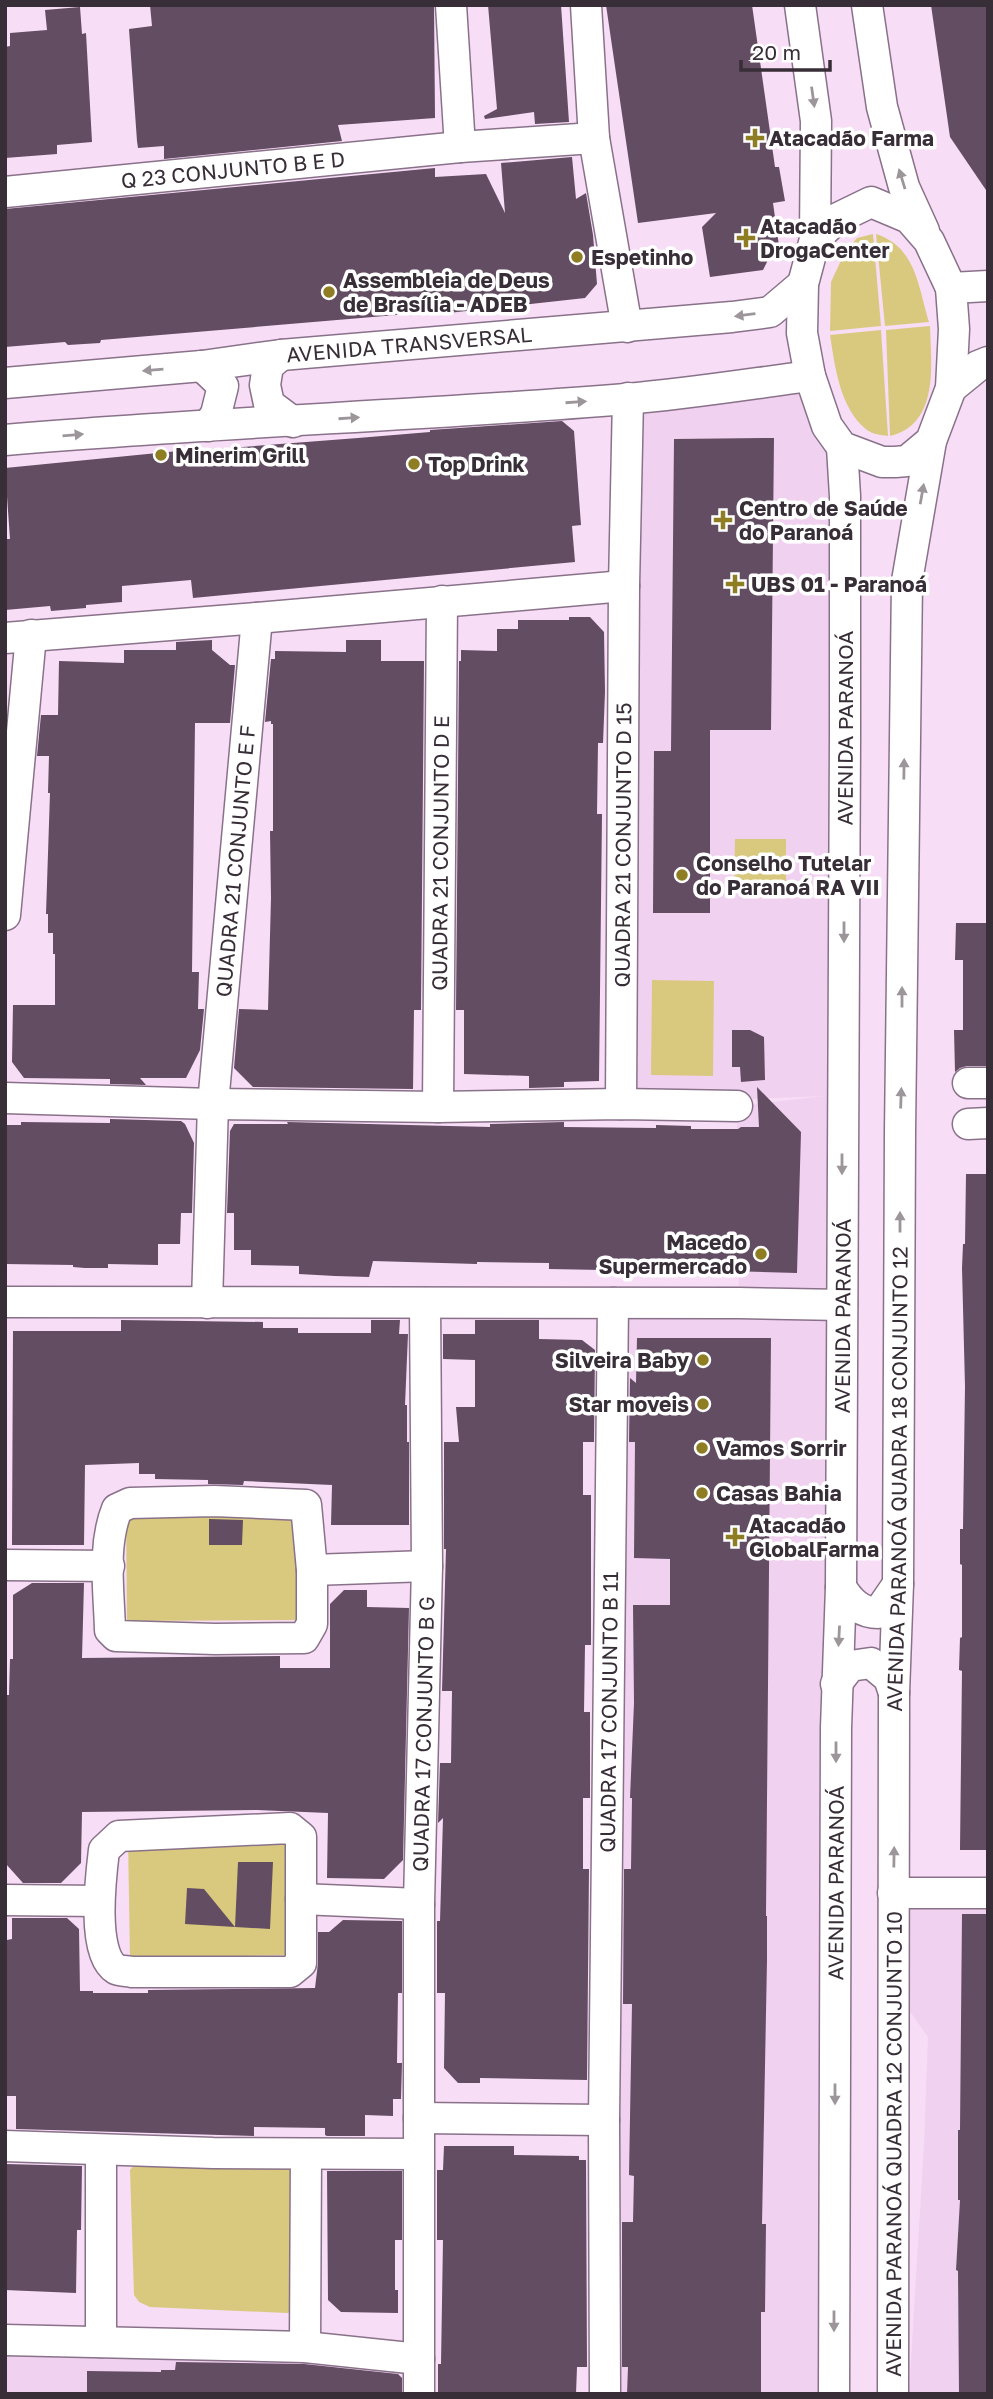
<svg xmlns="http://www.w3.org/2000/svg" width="993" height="2399" viewBox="0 0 993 2399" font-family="'Golos Text',sans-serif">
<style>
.built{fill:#f1d1f0}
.green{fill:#d9c97f}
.building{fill:#634d62}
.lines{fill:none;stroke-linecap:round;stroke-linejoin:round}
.minor-casing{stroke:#897289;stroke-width:33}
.minor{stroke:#fff;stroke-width:30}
.oneway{fill:#9c969b}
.poi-dot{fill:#8f7d23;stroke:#fff;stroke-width:2.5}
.labels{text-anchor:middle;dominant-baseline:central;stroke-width:7;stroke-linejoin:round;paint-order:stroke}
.poi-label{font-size:21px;font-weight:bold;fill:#382e37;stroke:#fff;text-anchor:start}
.street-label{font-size:21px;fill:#382e37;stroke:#fff}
</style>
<rect width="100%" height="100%" fill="#f7ddf6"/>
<g class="built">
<path d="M814,369L842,439L834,2394H607L613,1303H739L737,1106L825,1096L621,1104L628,398Z"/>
<path d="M903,1892H988V2394H909L924,2145L928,2037L900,1997Z"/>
<path d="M5,2353L336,2362L335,2394H5Z"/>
</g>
<g class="green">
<path d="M873,234L881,326L830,331L831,282L844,254L857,238Z"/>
<path d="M876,234C916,247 918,286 929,322L885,326Z"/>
<path d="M930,326C931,364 940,424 890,436L886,330Z"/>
<path d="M881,330L888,436C881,435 872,434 867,430C840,409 835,367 830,335Z"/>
<path d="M735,839H786V889H734Z"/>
<path d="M652,980L714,981L713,1076L651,1075Z"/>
<path d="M313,1511L316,1620L127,1621L126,1512Z"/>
<path d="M295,1836L297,1955L130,1958L128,1838Z"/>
<path d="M293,2161L295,2311L287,2313L150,2307L139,2302L134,2295L130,2170L137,2162Z"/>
</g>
<g class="building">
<path d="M150,5H434L435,118L338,125L342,141L164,159V146L138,148L137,141L129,29L152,26Z"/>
<path d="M488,5H561L569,122L535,124L534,112L485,119L484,116L497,109Z"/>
<path d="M606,5H752L775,167H779L785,201L773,203L780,253L771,254L763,270L710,277L702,227L716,213L638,223Z"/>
<path d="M931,5H988V193L950,137Z"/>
<path d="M80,7L82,34L86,33L92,142L57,145V154L5,158V47L10,46V33L47,30L45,10Z"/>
<path d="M572,157L576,199L586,193L593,235L597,284L585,298L439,314L422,315L420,313L101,340L100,343L68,345L65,342L5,347V209L435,168V177L486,174L505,213L501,163Z"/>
<path d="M562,421L574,431L581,525L572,526L575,562L193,598L191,580L122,586V602L86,605V608L51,611L50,606L5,610V539H10L5,468L178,451L219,465L217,449L358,438L430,432V430Z"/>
<path d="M774,438L771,730H710V913H653L654,751H671L674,439Z"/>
<path d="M569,617H590L604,632L605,692L603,743H598L597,814H602L599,1081L564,1082V1087L529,1088V1076L464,1074V1010H456L459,661H461V650L497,651V629H518V620H569Z"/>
<path d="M212,640V650L230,665H235L230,723H195L192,972H199L198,1009H204L200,1050L186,1078H140L146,1085L110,1084V1079L24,1078L12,1062L13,1005H55V954H53V933H48V914H46L50,793H48L49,756H37L41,715H58L59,661L124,663V650H176V642Z"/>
<path d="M346,640H381V661H424L421,1010H414L413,1089L253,1087L234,1068L239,1009L268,1010L271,898L270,831H273V724H271V721L265,722L271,659H275V651L346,652Z"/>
<path d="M956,923H988V1066H967L960,1068L955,1072L954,1030H963V960H955Z"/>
<path d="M732,1030H750L764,1037L765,1080L741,1082L740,1067H732Z"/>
<path d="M757,1087L801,1132L797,1273L690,1270V1260L640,1259V1266H602V1270L549,1269V1263L477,1262V1264L373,1261L369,1277L335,1276L299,1274V1266L251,1265V1250H234V1213H227L230,1131L234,1124H288L287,1122L490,1127V1124L564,1122V1127L656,1128V1125L691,1126V1129H738L741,1127H759Z"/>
<path d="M110,1119L181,1121L185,1124L194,1143L192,1213H181L180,1244H158V1265L108,1264V1268H85L73,1267V1265L5,1264V1125H21V1122L110,1123Z"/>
<path d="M966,1174H988V1850H960L962,1671L959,1670L960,1638L962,1637V1565L960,1564V1529H963L965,1386L962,1268L963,1244H965Z"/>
<path d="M121,1320L263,1322V1328H298V1333H371V1320H400L399,1334H408L405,1405H407V1442H409V1525H331L332,1485L244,1481L243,1485L208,1484V1480L155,1479V1474H139V1463L85,1465L84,1545H12L13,1331H121Z"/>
<path d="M475,1320H539V1339L582,1340L595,1350L594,1442H583V1495H591V1645H585L584,1712H590V1798H583V1869H589L587,2080L480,2078V2083H458L444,2068L445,1993H437V1921H440L443,1818L438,1823L440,1763H451L452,1691H442L446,1549H444V1442H459L456,1407H475V1360L443,1359V1334H475Z"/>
<path d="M637,1338H771L766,1916H767V1960L762,2224H766L765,2312H761V2394H627L628,2367H622V2222H633L634,2176L629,2175L632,2004H623L624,1869H631L632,1798H630L634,1703L633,1605H670V1559L634,1558L635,1442H629L630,1378L636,1383Z"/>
<path d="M209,1519L243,1520L242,1545H209Z"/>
<path d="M32,1583H84L82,1658L280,1656V1668H330V1604L344,1590H367V1607L409,1608L403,1860L384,1879L327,1878L328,1813L257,1810L82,1812L81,1863L61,1883H23L6,1864V1695H9L10,1659H13V1595Z"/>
<path d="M238,1862H273L270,1929L185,1924L187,1888L204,1889L235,1927Z"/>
<path d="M962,1914H988V2394H959L958,2271L956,2270L960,2200H958V2130H960Z"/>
<path d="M12,1918H67L79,1929L80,1991H93V1993H148V1990L315,1988L318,1963V1932H329L343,1920L402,1921V1993H398L397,2063H402L401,2099H393V2116L365,2115V2136H327L325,2135V2128L254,2127V2136L16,2129V2096H5L7,1940L12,1939Z"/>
<path d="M444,2146H514V2155L579,2156V2160H586L587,2367H577L576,2394H438V2364H441L443,2240H437V2170H443Z"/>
<path d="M5,2164L82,2166L81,2230H77L76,2293L5,2290Z"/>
<path d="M327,2171H402V2240H395V2290H398V2313L341,2312L328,2300Z"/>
<path d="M176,2362L304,2364L398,2374L402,2378V2394H87V2371L161,2372V2370H175Z"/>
</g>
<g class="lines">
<defs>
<g id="minor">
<path d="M451,5L460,147"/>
<path d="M586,5L594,138L627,327"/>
<path d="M800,5L816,121L815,239L803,284L802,333L810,376L827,426L842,447L882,462H895L907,461L931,441L951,388L954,329L951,288L929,241L909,218L871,202L836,219L815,239"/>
<path d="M867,5L882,107L904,187L924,231"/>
<path id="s1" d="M5,192L460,147L594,138"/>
<path d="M951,288L988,286"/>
<path d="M281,355L268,366L265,385L269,404L293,422"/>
<path d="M202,366L223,386L216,414L208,426"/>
<path id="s2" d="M5,383L202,366L281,355L732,317L770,312L803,284"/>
<path d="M951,388L978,366L988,362"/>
<path d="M5,440C212,422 419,416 626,399C687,394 749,384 810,376"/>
<path d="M5,638L257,618L624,586"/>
<path d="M5,915L31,635"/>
<path d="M968,1083H988"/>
<path d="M5,1098L213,1104L438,1107L621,1104L737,1106"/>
<path id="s3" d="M621,1104L624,586L628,398"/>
<path id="s4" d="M438,1107L442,601"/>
<path d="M968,1124L988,1123"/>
<path d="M5,1302L739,1303L842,1305"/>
<path id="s5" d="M207,1303L213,1104L257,618"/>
<path d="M214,1501L306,1505L312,1570V1624L304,1638L215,1639L116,1636L110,1630C109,1591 102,1546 117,1509L130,1503Z"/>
<path d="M5,1565L109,1566"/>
<path d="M312,1570L427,1566"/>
<path d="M841,1587C849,1601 861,1613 878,1613L898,1584"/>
<path d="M836,1684L850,1666L871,1663L889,1678L894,1693"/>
<path d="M290,1828L301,1837V1963L290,1972H132C127,1971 119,1971 116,1969C91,1954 101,1875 104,1850L119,1836Z"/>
<path d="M893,1893H988"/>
<path d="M301,1899L419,1904"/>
<path d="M5,1900L99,1901"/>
<path d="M419,2118L604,2120"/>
<path d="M5,2146L213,2153L418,2154"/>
<path d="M5,2340L305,2347L419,2359"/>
<path d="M101,2342V2150"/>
<path d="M305,2347L306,2154"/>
<path id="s6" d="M419,2394V1904L427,1566L425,1303"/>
<path id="s7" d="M605,2394L604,2120L613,1303"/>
<path id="s8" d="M834,2394L836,1728L841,1587L845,737V496L842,447"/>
<path id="s9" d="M893,2394L894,1693L898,1584L900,1132L907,581L931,441"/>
</g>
</defs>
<use href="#minor" class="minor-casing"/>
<use href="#minor" class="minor"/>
</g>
<defs><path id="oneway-solid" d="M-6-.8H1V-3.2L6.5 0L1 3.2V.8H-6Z" transform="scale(1.75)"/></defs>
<g class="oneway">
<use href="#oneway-solid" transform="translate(813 97) rotate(82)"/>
<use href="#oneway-solid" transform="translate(902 179) rotate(-107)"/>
<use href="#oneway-solid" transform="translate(745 315) rotate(173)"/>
<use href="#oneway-solid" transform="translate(153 370) rotate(175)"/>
<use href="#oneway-solid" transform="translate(576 402) rotate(-4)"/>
<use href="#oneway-solid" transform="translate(349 418) rotate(-4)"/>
<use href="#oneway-solid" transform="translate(73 435) rotate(-5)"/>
<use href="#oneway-solid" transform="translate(922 494) rotate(-80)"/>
<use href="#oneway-solid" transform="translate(904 769) rotate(-89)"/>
<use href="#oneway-solid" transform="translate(844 932) rotate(90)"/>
<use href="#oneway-solid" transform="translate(902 997) rotate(-90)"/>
<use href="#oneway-solid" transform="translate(901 1098) rotate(-88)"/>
<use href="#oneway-solid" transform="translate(842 1164) rotate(90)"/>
<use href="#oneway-solid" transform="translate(900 1222) rotate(-90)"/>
<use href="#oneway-solid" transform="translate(839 1636) rotate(93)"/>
<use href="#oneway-solid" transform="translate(836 1752) rotate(90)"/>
<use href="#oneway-solid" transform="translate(894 1857) rotate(-89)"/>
<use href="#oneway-solid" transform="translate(835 2094) rotate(90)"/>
<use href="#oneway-solid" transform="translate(834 2321) rotate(90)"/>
</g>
<g class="poi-dot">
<path d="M751.5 127.5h7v7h7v7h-7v7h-7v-7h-7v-7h7z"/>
<path d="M742.5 227.5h7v7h7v7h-7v7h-7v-7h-7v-7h7z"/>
<circle cx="577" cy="257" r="7"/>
<circle cx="329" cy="292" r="7"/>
<circle cx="161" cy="455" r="7"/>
<circle cx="414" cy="464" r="7"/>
<path d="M719.5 509.5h7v7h7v7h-7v7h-7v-7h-7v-7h7z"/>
<path d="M731.5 573.5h7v7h7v7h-7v7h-7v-7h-7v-7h7z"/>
<circle cx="682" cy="875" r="7"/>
<circle cx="761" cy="1254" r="7"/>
<circle cx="703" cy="1360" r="7"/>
<circle cx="703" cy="1404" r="7"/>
<circle cx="702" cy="1448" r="7"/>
<circle cx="702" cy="1493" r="7"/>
<path d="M731.5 1526.5h7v7h7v7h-7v7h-7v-7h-7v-7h7z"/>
</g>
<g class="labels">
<g class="poi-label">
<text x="769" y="138">Atacadão Farma</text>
<text x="760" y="226">Atacadão<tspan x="760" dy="24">DrogaCenter</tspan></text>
<text x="591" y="257">Espetinho</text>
<text x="343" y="280">Assembleia de Deus<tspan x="343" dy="24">de Brasília - ADEB</tspan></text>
<text x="175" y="455">Minerim Grill</text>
<text x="428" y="464">Top Drink</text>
<text x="739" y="508">Centro de Saúde<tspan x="739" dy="24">do Paranoá</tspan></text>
<text x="751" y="584">UBS 01 - Paranoá</text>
<text x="696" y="863">Conselho Tutelar<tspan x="696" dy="24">do Paranoá RA VII</tspan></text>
<text x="747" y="1242" text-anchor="end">Macedo<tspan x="747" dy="24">Supermercado</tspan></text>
<text x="689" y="1360" text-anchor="end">Silveira Baby</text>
<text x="689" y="1404" text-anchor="end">Star moveis</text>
<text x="716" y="1448">Vamos Sorrir</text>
<text x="716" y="1493">Casas Bahia</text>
<text x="749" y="1525">Atacadão<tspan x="749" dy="24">GlobalFarma</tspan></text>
</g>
<g class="street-label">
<text stroke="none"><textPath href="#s1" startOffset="229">Q 23 CONJUNTO B E D</textPath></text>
<text stroke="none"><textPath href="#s2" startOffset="406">AVENIDA TRANSVERSAL</textPath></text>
<text stroke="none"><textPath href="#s8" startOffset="1666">AVENIDA PARANOÁ</textPath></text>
<text stroke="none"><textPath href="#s3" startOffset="259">QUADRA 21 CONJUNTO D 15</textPath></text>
<text stroke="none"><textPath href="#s4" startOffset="254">QUADRA 21 CONJUNTO D E</textPath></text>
<text stroke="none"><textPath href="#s5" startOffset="443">QUADRA 21 CONJUNTO E F</textPath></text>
<text stroke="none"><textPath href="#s8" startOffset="1078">AVENIDA PARANOÁ</textPath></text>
<text stroke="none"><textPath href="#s9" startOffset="915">AVENIDA PARANOÁ QUADRA 18 CONJUNTO 12</textPath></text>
<text stroke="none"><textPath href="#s7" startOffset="682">QUADRA 17 CONJUNTO B 11</textPath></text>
<text stroke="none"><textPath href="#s6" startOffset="660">QUADRA 17 CONJUNTO B G</textPath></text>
<text stroke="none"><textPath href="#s8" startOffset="511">AVENIDA PARANOÁ</textPath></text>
<text stroke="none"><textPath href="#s9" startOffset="250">AVENIDA PARANOÁ QUADRA 12 CONJUNTO 10</textPath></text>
</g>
</g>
<rect width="993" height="2399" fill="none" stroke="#382e37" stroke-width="14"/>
<path d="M741 60v10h89v-10" fill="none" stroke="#382e37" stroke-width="3.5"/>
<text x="752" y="60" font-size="21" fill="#382e37" stroke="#ffffff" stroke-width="5" paint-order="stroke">20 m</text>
</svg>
